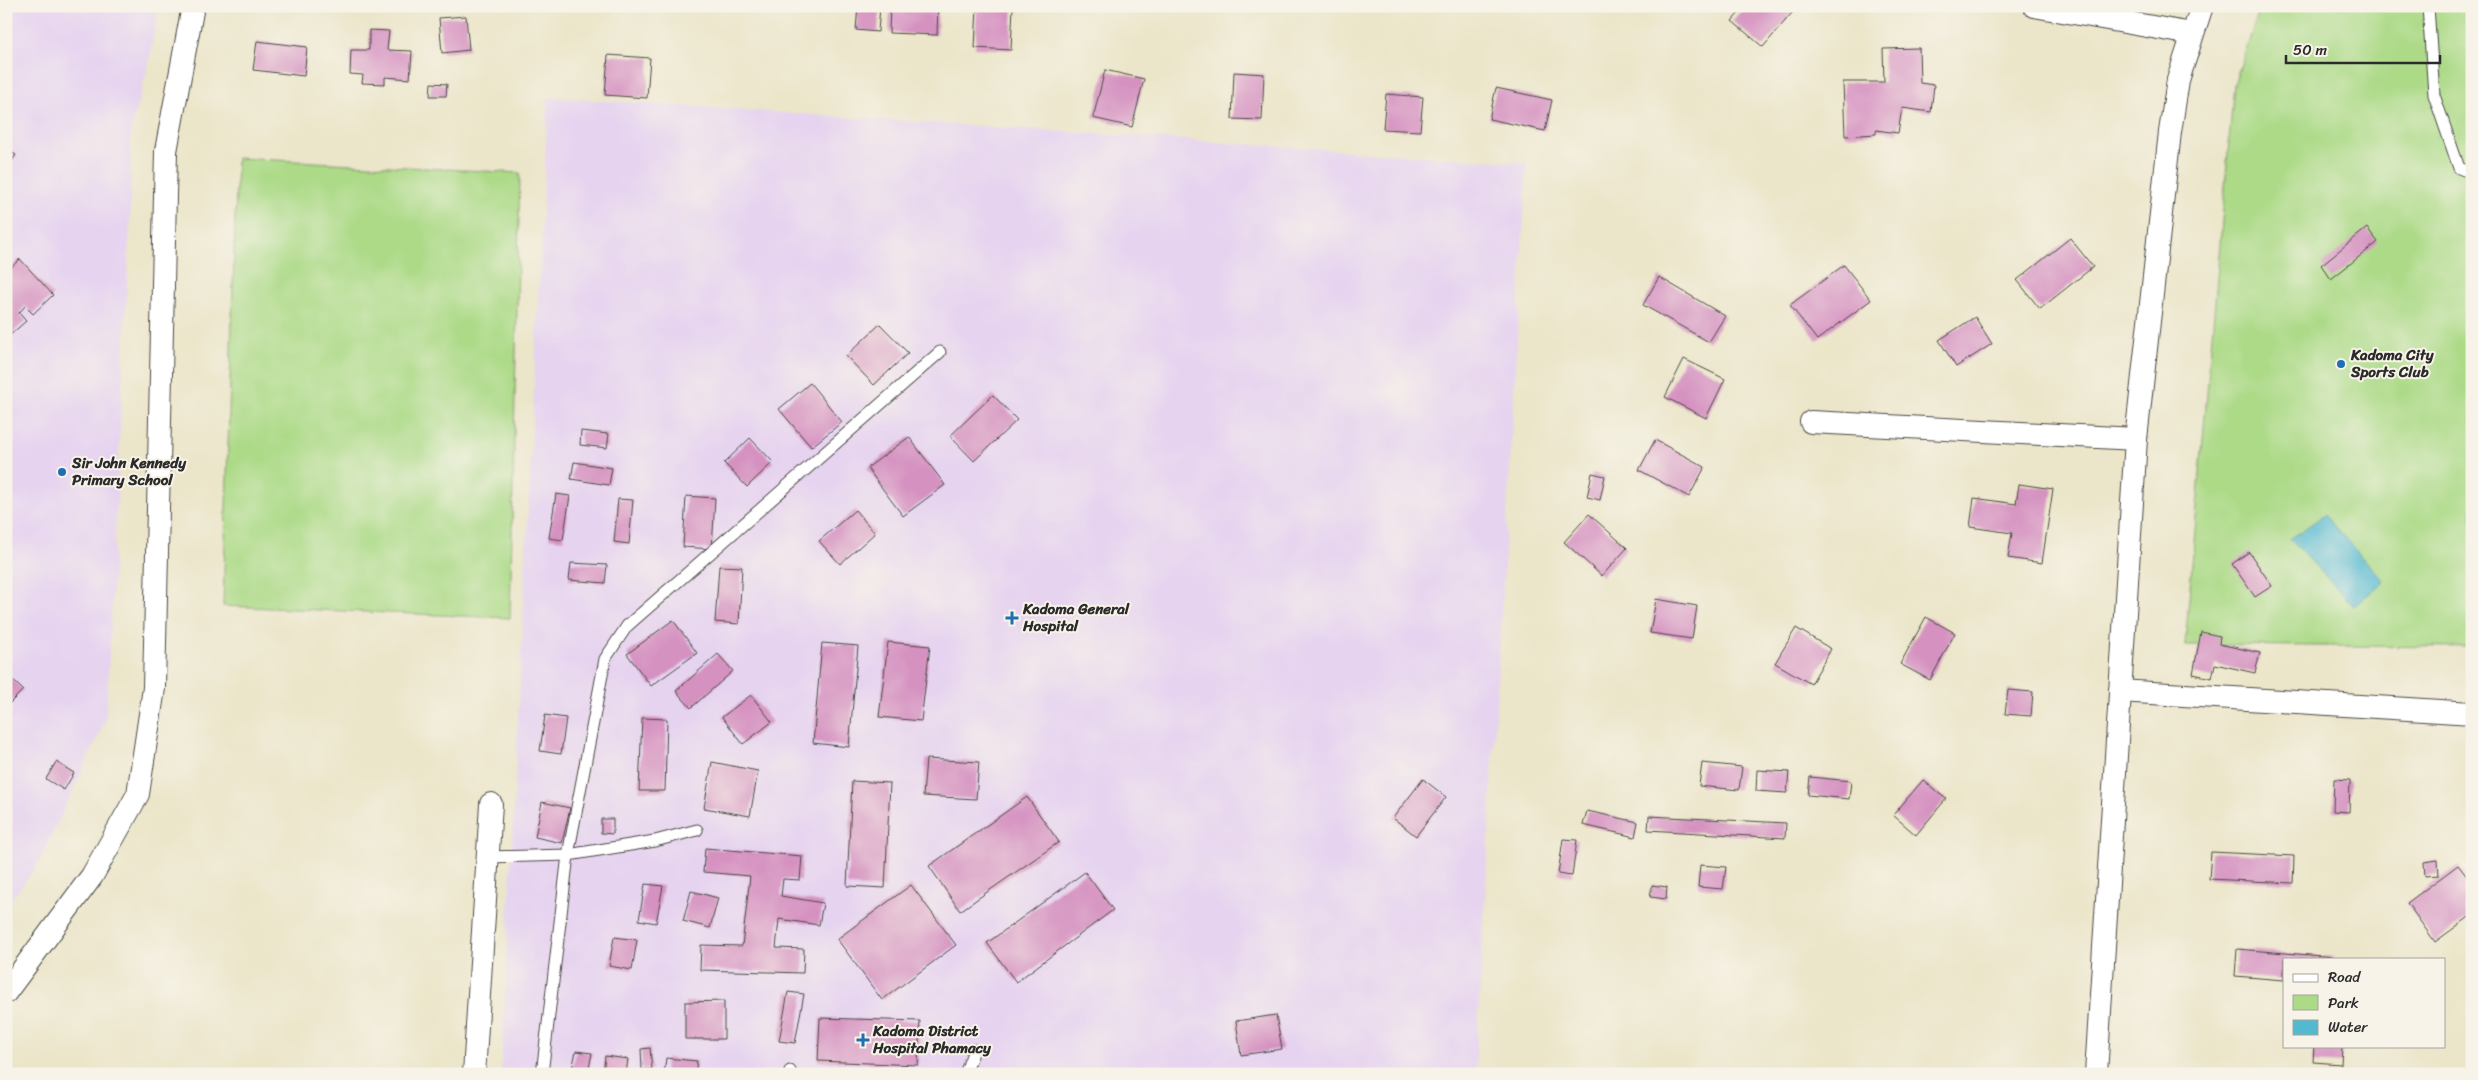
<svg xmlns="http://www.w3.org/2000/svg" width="2478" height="1080" viewBox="0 0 2478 1080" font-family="Sriracha,sans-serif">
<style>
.built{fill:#e6d3f0}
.green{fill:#acda87;stroke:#6c8259}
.water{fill:#52b9d1;stroke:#3e727e}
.building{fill:#d592c1}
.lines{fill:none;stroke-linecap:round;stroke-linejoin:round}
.lane-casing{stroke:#484743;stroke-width:13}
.street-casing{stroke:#484743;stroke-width:24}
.lane{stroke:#fff;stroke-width:11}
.street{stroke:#fff;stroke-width:22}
.poi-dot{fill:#1f6fb2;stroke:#f7f3e8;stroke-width:2}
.labels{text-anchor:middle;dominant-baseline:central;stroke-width:4;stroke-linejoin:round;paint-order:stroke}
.poi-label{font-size:15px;font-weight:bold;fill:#2b2b2b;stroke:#f7f3e8;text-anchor:start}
</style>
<rect width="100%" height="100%" fill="#f7f3e8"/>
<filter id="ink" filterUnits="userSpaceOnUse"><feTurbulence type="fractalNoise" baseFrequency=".02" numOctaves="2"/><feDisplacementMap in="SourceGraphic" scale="10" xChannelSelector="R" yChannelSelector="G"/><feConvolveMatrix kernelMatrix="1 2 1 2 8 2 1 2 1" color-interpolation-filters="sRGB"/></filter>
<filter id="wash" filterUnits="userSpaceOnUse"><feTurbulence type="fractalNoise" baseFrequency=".0096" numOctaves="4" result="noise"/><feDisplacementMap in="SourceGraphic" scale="20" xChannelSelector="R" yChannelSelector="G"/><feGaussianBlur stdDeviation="1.12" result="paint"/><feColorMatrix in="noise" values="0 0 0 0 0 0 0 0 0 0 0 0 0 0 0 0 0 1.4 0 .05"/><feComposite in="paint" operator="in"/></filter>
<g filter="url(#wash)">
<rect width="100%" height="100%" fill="#ebe5c9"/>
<g class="built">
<path d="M6,6H159L148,66L131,128L130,223L106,720L39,862L6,907Z"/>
<path d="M548,97L1527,163L1475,1074H501Z"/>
</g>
<g class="green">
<path d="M2261,6H2472V647L2185,645L2234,84Z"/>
<path d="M237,158L520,173L510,618L223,606Z"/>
</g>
<path class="water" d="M2324,515L2384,581L2354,606L2290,539Z"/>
<g id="blocks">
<g class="building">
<path d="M858,6H880L878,32L856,30Z"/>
<path d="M890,6H938L937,35L889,33Z"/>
<path d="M977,6H1013L1011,50L975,48Z"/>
<path d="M1745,6H1795L1797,7L1763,47L1732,21Z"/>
<path d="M466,16L469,50L442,53L439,18Z"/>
<path d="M369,30L389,31L387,50L412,51L410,79L385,77V84L362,83L363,75L350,74L351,50H369Z"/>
<path d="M257,41L307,47L304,76L253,70Z"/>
<path d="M1919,48L1920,83L1934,85L1931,112L1902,108L1898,133L1876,130V134L1845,136L1843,82H1884L1883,49Z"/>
<path d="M608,55L650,58L647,98L605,95Z"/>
<path d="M1105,70L1144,79L1132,127L1093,118Z"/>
<path d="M1234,72L1264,74L1262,120L1232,119Z"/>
<path d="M431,83L447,84L446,96H430Z"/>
<path d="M1496,88L1552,100L1545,131L1489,119Z"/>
<path d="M1386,94L1423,97L1420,131L1383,129Z"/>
<path d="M6,149L16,155L7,168L6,167Z"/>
<path d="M2367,228L2378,242L2331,279L2321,265Z"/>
<path d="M2070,238L2093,267L2040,309L2017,280Z"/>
<path d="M20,259L53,295L33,314L25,306L19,313L26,321L9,336L6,333V272Z"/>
<path d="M1844,265L1871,300L1817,340L1790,305Z"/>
<path d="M1659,277L1725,316L1709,342L1643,305Z"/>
<path d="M1975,317L1992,344L1956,367L1939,340Z"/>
<path d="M880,324L908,353L874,385L846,356Z"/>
<path d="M1684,359L1725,379L1706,418L1665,397Z"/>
<path d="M810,383L842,422L811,447L779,409Z"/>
<path d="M993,395L1017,420L974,461L950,436Z"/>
<path d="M581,431L609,434L607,448L580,445Z"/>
<path d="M909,437L945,485L903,516L867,468Z"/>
<path d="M750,438L773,462L747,487L724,463Z"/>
<path d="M1655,440L1705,467L1689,497L1639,470Z"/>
<path d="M574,462L612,468L609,485L571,479Z"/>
<path d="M1592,473L1605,476L1600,500L1587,497Z"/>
<path d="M2019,484L2053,489L2042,563L2008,558L2012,533L1970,527L1974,498L2016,504Z"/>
<path d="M556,494L570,496L563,540L549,538Z"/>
<path d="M686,496L715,498L712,549L683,547Z"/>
<path d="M618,499L633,500L629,544L614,542Z"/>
<path d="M855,510L875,533L840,564L819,541Z"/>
<path d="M1589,514L1627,548L1602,576L1564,542Z"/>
<path d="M2249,552L2272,586L2255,597L2232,564Z"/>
<path d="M571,563L607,565L605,583L569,580Z"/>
<path d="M719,566L742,567L739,624L715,622Z"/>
<path d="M1656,599L1697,606L1692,639L1650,633Z"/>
<path d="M1926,617L1955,633L1930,680L1900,664Z"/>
<path d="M673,620L697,653L651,686L627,654Z"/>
<path d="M1796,628L1831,649L1811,684L1775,663Z"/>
<path d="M2201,632L2220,636L2219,644L2260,653L2255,673L2215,664L2212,678L2193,674Z"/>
<path d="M888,642L930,646L921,721L879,717Z"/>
<path d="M822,643L858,646L849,747L813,743Z"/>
<path d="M718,654L733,671L691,708L676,691Z"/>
<path d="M6,674L23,690L6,707Z"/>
<path d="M2008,690L2033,692L2031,716L2005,714Z"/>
<path d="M751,695L772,722L743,744L722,717Z"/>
<path d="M545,715L566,718L561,754L540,751Z"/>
<path d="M642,718L667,719L665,791H639Z"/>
<path d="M926,759L979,762L976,799L923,796Z"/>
<path d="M56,762L74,773L64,790L46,779Z"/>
<path d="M712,762L758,771L750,816L704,808Z"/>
<path d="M1702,763L1742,767L1739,790L1699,786Z"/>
<path d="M1757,770L1789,772L1787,793L1756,791Z"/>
<path d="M1810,777L1851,781L1849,799L1808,795Z"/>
<path d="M1423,779L1446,797L1416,836L1393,818Z"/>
<path d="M2334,779L2350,780L2349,812L2333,811Z"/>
<path d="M1923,780L1946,799L1916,835L1893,815Z"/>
<path d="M852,781L890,783L885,888L847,886Z"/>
<path d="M1027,797L1059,842L960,911L929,866Z"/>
<path d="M542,802L570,808L562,843L535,837Z"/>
<path d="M1587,811L1638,822L1635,837L1583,825Z"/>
<path d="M1649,816L1786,823L1785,838L1648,830Z"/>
<path d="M601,819H613V834L601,833Z"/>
<path d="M1563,839L1577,840L1572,876L1558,874Z"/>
<path d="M705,848L802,856L800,880L783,879L781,896L823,903L819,925L779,919L776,948L804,949L803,973L700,970L701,945L742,946L750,876L703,872Z"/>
<path d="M2211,852L2294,856L2293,883L2209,879Z"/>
<path d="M2438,860L2439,875L2425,876L2424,862Z"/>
<path d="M1700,865L1726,867L1723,889L1698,887Z"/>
<path d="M2458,865L2472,883V915L2435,942L2407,903Z"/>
<path d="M1085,872L1113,910L1016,982L987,943Z"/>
<path d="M645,884L663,886L656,923L639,920Z"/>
<path d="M911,885L956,945L882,1000L837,939Z"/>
<path d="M1652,885L1667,887L1666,899L1650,897Z"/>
<path d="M691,891L718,898L710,928L683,921Z"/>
<path d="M614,937L637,940L632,970L609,966Z"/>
<path d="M2237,949L2334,957V959H2284V980L2235,976Z"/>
<path d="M788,992L804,994L795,1043L779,1041Z"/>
<path d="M724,1001V1039H685V1002Z"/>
<path d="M1276,1015L1282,1049L1241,1055L1236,1021Z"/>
<path d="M820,1018L920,1021L918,1065L818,1061Z"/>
<path d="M2314,1046H2342L2341,1064L2313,1062Z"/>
<path d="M650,1048L652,1069L642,1070L641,1049Z"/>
<path d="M576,1051L592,1053L588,1074H571Z"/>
<path d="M605,1056L628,1059L626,1074H603Z"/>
<path d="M666,1058L697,1061L695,1074H664Z"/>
</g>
</g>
</g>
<g filter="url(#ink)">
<use href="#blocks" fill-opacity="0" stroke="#484743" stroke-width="1"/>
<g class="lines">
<defs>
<g id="lane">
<path d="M2428,6L2434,95L2459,168L2472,173"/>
<path d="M488,857L568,855L655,841L697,830"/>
<path d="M542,1074L568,855L605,659L627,626L940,352"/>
<path d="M790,1074V1071"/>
<path d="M965,1074L974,1050"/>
</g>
<g id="street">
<path d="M2034,6L2192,34"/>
<path d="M1811,422L2136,439"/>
<path d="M2120,691L2472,713"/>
<path d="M6,992L92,876L138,794L154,688L166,151L193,6"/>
<path d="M474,1074L491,804"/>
<path d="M2096,1074L2136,439L2170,132L2178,80L2202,6"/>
</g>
</defs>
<use href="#lane" class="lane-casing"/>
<use href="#street" class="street-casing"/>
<use href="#lane" class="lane"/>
<use href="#street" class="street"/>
</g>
</g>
<g class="poi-dot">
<circle cx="2341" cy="364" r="5"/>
<circle cx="62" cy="472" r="5"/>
<path d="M1009.5 610.5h5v5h5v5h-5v5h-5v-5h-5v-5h5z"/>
<path d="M860.5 1032.5h5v5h5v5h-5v5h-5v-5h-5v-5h5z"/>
</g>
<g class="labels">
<g class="poi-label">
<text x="2351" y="355">Kadoma City<tspan x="2351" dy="17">Sports Club</tspan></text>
<text x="72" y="463">Sir John Kennedy<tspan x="72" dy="17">Primary School</tspan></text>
<text x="1023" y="609">Kadoma General<tspan x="1023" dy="17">Hospital</tspan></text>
<text x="873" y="1031">Kadoma District<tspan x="873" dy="17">Hospital Phamacy</tspan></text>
</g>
</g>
<rect width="2478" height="1080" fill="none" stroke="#f7f3e8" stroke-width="25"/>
<rect x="2283" y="958" width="162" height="90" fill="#f7f3e8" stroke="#a5a39c"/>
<rect x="2293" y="974" width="25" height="8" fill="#ffffff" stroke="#a5a39c"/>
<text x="2328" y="982" font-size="15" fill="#2b2b2b">Road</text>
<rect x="2293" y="995" width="25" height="15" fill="#acda87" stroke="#a5a39c"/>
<text x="2328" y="1008" font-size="15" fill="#2b2b2b">Park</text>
<rect x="2293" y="1020" width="25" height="15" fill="#52b9d1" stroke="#a5a39c"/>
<text x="2328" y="1032" font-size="15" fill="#2b2b2b">Water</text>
<path d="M2286 55v8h154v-8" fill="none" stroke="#2b2b2b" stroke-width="2.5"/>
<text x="2293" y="55" font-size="15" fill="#2b2b2b" stroke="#f7f3e8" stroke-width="4" paint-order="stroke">50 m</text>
</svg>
